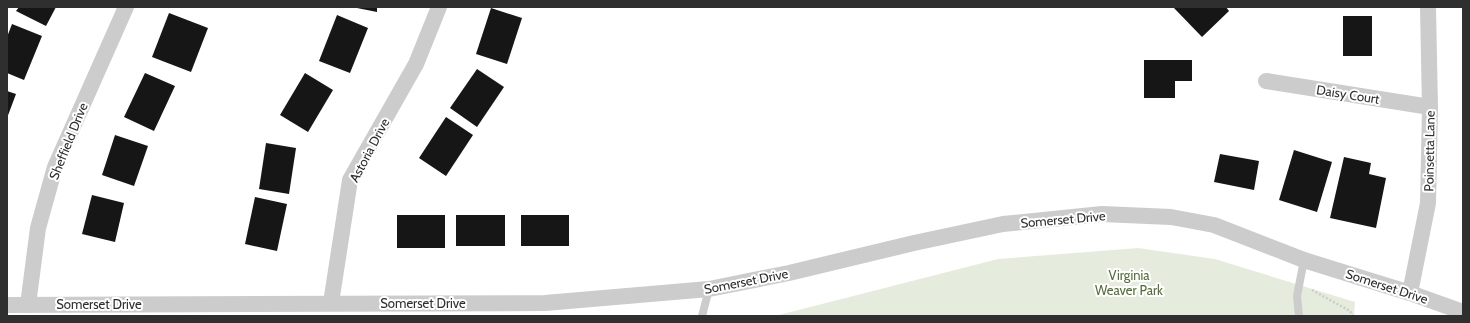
<svg xmlns="http://www.w3.org/2000/svg" width="1470" height="323" viewBox="0 0 1470 323" font-family="Cabin,sans-serif">
<style>
.green{fill:#e6ecdd}
.building{fill:#161616}
.lines{fill:none;stroke-linecap:round;stroke-linejoin:round}
.path{stroke:#ccc;stroke-width:2.5;stroke-dasharray:2 2;stroke-linecap:butt}
.service{stroke:#ccc;stroke-width:8}
.minor{stroke:#ccc;stroke-width:16}
.labels{text-anchor:middle;dominant-baseline:central;stroke-width:4;stroke-linejoin:round;paint-order:stroke}
.street-label{font-size:13px;fill:#2f2f2f;stroke:#fff}
.park-label{font-size:13px;fill:#556c3b;stroke:#fff}
</style>
<rect width="100%" height="100%" fill="#fff"/>
<path class="green" d="M1138,248L1215,259L1355,302L1354,316H775L998,259Z"/>
<g class="building">
<path d="M19,7H56L46,26L16,11Z"/>
<path d="M352,7H377V12Z"/>
<path d="M1173,7H1226L1229,11L1202,37Z"/>
<path d="M491,8L522,18L507,64L476,54Z"/>
<path d="M169,13L208,28L191,72L152,57Z"/>
<path d="M337,15L368,28L350,73L319,61Z"/>
<rect x="1343" y="16" width="29" height="40"/>
<path d="M12,24L42,36L24,80L7,73V37Z"/>
<path d="M1144,60H1192V81H1175V98H1144Z"/>
<path d="M477,69L504,87L477,127L450,108Z"/>
<path d="M145,73L175,86L154,131L124,117Z"/>
<path d="M305,73L333,90L308,132L280,115Z"/>
<path d="M7,91L16,94L7,118Z"/>
<path d="M446,117L473,135L446,176L419,158Z"/>
<path d="M115,135L148,146L134,186L102,175Z"/>
<path d="M266,143L296,148L289,194L259,189Z"/>
<path d="M1294,150L1332,162L1317,212L1279,200Z"/>
<path d="M1220,154L1259,161L1254,190L1214,182Z"/>
<path d="M1344,157L1371,163L1369,174L1386,178L1376,228L1330,218Z"/>
<path d="M92,195L124,203L115,242L82,234Z"/>
<path d="M255,197L287,204L277,251L245,244Z"/>
<rect x="397" y="215" width="48" height="33"/>
<rect x="456" y="215" width="49" height="31"/>
<rect x="521" y="215" width="48" height="31"/>
</g>
<g class="lines">
<path class="path" d="M1312,290L1350,311L1353,316"/>
<g class="service">
<path d="M702,316L709,289"/>
<path d="M1299,316L1297,296L1304,260"/>
</g>
<g class="minor">
<path d="M1266,81L1430,107"/>
<path d="M1410,293L1428,203L1430,107L1428,7"/>
<path d="M331,303L350,180L416,64L439,7"/>
<path d="M7,305L545,303L709,289L789,273L914,243L1003,224L1102,214L1171,217L1214,225L1304,260L1410,293L1463,312"/>
<path d="M28,305L38,228L55,167L126,7"/>
</g>
</g>
<g class="labels">
<g class="street-label">
<text transform="translate(1348 94) rotate(9)">Daisy Court</text>
<text transform="translate(68 141) rotate(-68)">Sheffield Drive</text>
<text transform="translate(369 150) rotate(-62)">Astoria Drive</text>
<text transform="translate(1429 151) rotate(-89)">Poinsetta Lane</text>
<text transform="translate(1063 219) rotate(-5)">Somerset Drive</text>
<text transform="translate(746 281) rotate(-11)">Somerset Drive</text>
<text transform="translate(1387 286) rotate(18)">Somerset Drive</text>
<text x="423" y="303">Somerset Drive</text>
<text x="99" y="304">Somerset Drive</text>
</g>
<g class="park-label">
<text x="1129" y="275">Virginia<tspan x="1129" dy="15">Weaver Park</tspan></text>
</g>
</g>
<rect width="1470" height="323" fill="none" stroke="#2f2f2f" stroke-width="16"/>
</svg>
